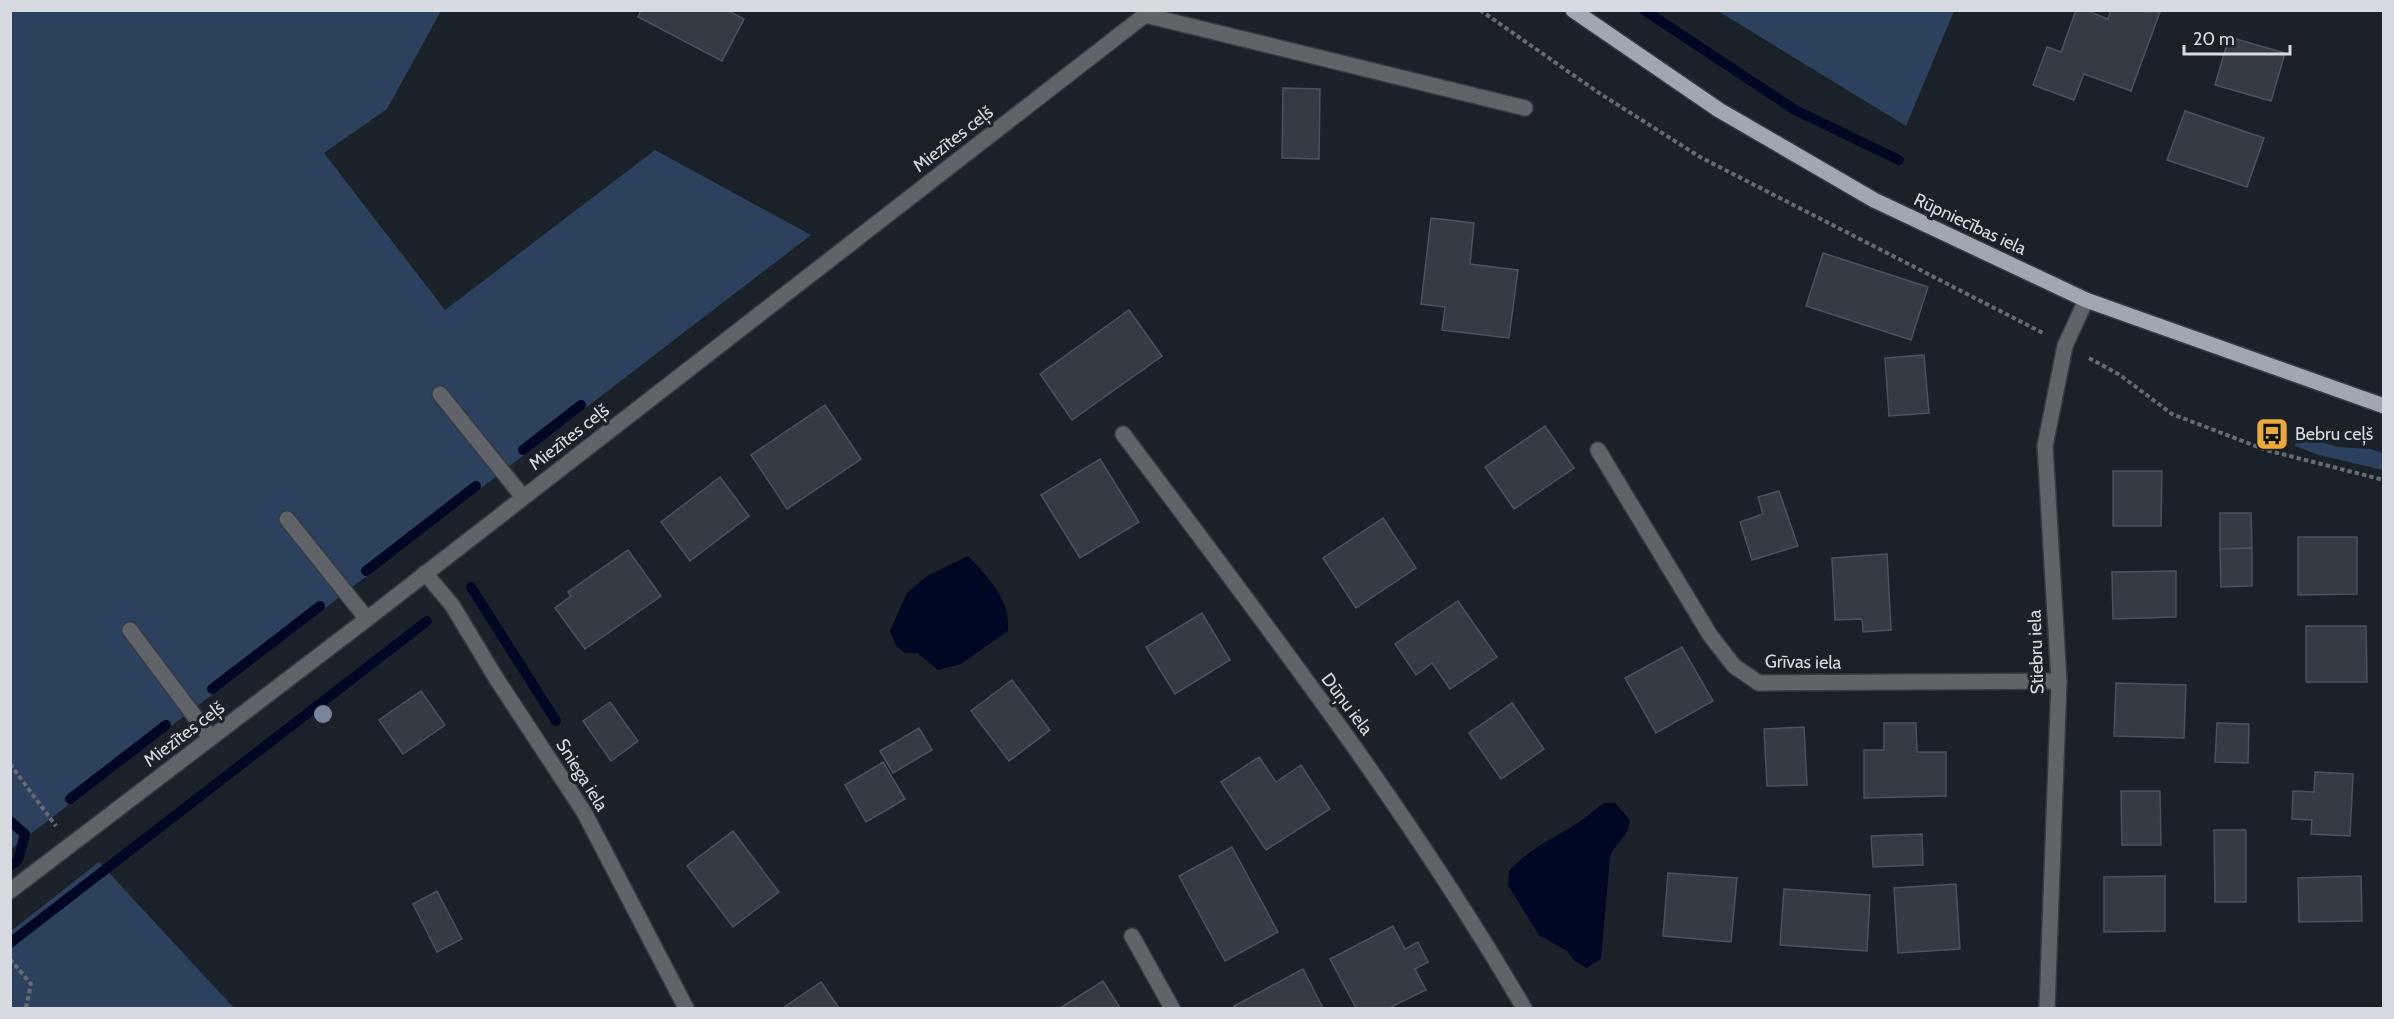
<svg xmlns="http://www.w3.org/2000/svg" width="2394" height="1019" viewBox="0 0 2394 1019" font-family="Cabin,sans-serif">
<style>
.green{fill:#2b415d}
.water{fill:#000725}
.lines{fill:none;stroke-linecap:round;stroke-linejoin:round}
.stream{stroke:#000725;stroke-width:10}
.building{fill:#343b43;stroke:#4b525b;stroke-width:1.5}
.minor-casing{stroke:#353b43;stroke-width:18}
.major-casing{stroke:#353b43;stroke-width:18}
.path{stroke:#666b72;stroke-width:4;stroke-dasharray:4.5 3;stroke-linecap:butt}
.minor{stroke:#606468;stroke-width:15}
.major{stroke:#a0a7b0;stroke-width:15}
.tree{fill:#768599}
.labels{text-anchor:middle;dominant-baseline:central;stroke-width:6;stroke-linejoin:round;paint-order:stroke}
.street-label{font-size:18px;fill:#d7dbe1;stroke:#1b2129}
.poi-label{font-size:18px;fill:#d7dbe1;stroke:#1b2129;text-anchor:start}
</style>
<rect width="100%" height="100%" fill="#1b2129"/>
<g class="green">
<path d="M11,11H441L387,109L324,153L445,310L655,150L811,235L11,849Z"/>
<path d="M1718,11H1954L1906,126Z"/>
<path d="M2298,435L2338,447L2370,449L2383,453V470L2319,455L2295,446Z"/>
<path d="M99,862L234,1008H11V931Z"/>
</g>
<g class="water">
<path d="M968,556C988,577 1011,600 1008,631L961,664L938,670L917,653H905L896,646L890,631L907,593L927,576Z"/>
<path d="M1604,803H1615L1630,820C1629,837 1615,843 1610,857L1601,959L1586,968L1575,961L1567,951L1539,935L1508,885L1509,871C1526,852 1547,841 1570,828C1582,821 1593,811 1604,803Z"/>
</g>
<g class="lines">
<g class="stream">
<path d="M1644,10L1795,110L1899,160"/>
<path d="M523,450L581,405"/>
<path d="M366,571L476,486"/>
<path d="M471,587L556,721"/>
<path d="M212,689L320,606"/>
<path d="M70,799L166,725"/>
<path d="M10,821L25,834L18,860L10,866"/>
<path d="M10,943L427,621"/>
</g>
</g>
<g class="building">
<path d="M641,10H727L744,19L722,61L638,17Z"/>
<path d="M2076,10H2085L2108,19L2111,10L2160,12L2131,91L2084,74L2074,100L2033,85L2047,47L2061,52Z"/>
<path d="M2229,37L2285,53L2271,101L2215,85Z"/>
<path d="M1283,88L1320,89L1319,159L1282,158Z"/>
<path d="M2185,111L2264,138L2247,187L2167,160Z"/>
<path d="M1431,218L1474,223L1470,264L1518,270L1509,338L1442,330L1445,307L1421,304Z"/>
<path d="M1823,253L1928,287L1911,340L1806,306Z"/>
<path d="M1129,310L1162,356L1072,420L1040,374Z"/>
<path d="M1924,355L1929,413L1889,416L1885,358Z"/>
<path d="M825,405L861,459L787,509L751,455Z"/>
<path d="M1545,426L1574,468L1514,509L1485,467Z"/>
<path d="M1100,459L1139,522L1080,558L1041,495Z"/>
<path d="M2113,471H2162L2161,526H2113Z"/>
<path d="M720,477L749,516L690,561L661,522Z"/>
<path d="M1779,491L1798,546L1752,560L1740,522L1763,514L1758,497Z"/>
<path d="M2220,513H2251L2252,548L2220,549Z"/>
<path d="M1383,518L1416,568L1356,608L1323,558Z"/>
<path d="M2298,537H2357V594L2298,595Z"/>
<path d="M2252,548V586L2221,587L2220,549Z"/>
<path d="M628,550L661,596L585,649L555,608L571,596L568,592Z"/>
<path d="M1887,554L1891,630L1863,632L1862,619L1835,620L1832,558Z"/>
<path d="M2176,571V617L2113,619L2112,572Z"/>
<path d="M1458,601L1497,657L1450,689L1432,663L1416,675L1395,644Z"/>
<path d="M1202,613L1230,660L1175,694L1146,647Z"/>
<path d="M2306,626H2366L2367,682H2306Z"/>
<path d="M1682,647L1713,701L1656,733L1625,678Z"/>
<path d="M1012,680L1050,730L1009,761L971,711Z"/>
<path d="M2116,683L2186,685L2184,738L2114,736Z"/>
<path d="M421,691L445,725L403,754L379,720Z"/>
<path d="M610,702L638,741L611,761L583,721Z"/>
<path d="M1512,703L1544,749L1501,779L1469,733Z"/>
<path d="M1884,723H1916L1917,752H1946V796L1864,798V750H1884Z"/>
<path d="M2217,723L2249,724L2248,763L2215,762Z"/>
<path d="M1804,727L1807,785L1767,786L1764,729Z"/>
<path d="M919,728L932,750L893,773L880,751Z"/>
<path d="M1259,757L1276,782L1301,765L1330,809L1266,850L1221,782Z"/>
<path d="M883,762L905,799L866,822L845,785Z"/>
<path d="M2315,772L2353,774L2350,836L2311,834L2312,820L2292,819L2293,791L2314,792Z"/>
<path d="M2121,791H2160L2161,845H2122Z"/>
<path d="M2214,830H2246V902H2215Z"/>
<path d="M733,831L779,892L733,927L687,866Z"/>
<path d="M1922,834L1923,865L1873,867L1871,836Z"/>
<path d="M1232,847L1278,932L1225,961L1179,876Z"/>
<path d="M1668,873L1737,878L1731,942L1663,936Z"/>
<path d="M2165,876V931L2104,932V877Z"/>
<path d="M2361,876L2362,921L2299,922L2298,878Z"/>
<path d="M1956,884L1960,949L1898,953L1894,888Z"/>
<path d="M1784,889L1870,895L1867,951L1780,945Z"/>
<path d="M437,891L462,939L437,952L413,904Z"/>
<path d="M1393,926L1405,949L1418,942L1428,962L1415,969L1426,990L1389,1008H1356L1330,959Z"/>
<path d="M1303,969L1323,1008H1235L1234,1006Z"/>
<path d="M1103,981L1120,1008H1060Z"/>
<path d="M821,982L839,1008H783Z"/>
</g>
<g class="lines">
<defs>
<g id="minor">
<path d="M1145,15L1525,108"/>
<path d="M440,394L523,497"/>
<path d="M1123,434C1263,621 1406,806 1524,1008"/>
<path d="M1598,450L1710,635L1734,666L1759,683L2059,681"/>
<path d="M287,519L367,619"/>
<path d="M425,573L452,605L496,678L584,812L686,1008"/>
<path d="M130,630L211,738"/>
<path d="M10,891L367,619L1145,15L1148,10"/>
<path d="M1132,936L1172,1008"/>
<path d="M2047,1008L2059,681L2045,446L2065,346L2086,300"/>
</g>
<path id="major" d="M1573,10L1719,110L1874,200L2086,300L2384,406"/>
</defs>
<use href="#minor" class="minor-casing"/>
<use href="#major" class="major-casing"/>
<g class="path">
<path d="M1480,10L1599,93L1700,157L2043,333"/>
<path d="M2089,358L2120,375L2172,414L2266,450L2384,480"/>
<path d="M10,764L56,826"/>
<path d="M10,959L31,984L26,1008"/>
</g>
<use href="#minor" class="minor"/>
<use href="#major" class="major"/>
</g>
<circle class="tree" cx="323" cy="714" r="9"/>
<defs>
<symbol id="bus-square" viewBox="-11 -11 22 22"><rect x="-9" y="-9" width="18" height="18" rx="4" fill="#eca93a" stroke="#1b2129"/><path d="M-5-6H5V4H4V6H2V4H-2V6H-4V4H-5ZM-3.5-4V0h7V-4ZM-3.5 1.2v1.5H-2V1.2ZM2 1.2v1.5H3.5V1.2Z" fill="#111"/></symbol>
</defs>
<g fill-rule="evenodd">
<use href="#bus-square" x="2253" y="415" width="38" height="38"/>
</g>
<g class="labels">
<g class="street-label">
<text transform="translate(953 139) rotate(-38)">Miezītes ceļš</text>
<text transform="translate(1970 224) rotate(25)">Rūpniecības iela</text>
<text transform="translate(569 437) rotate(-38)">Miezītes ceļš</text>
<text transform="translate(2036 652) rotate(-92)">Stiebru iela</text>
<text transform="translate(1803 662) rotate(1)">Grīvas iela</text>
<text transform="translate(1347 704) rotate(53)">Dūņu iela</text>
<text transform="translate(184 734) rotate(-37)">Miezītes ceļš</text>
<text transform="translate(582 775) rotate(58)">Sniega iela</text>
</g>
<g class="poi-label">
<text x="2295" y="434">Bebru ceļš</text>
</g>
</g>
<rect width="2394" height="1019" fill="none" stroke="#d7dbe1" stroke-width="24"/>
<path d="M2184 45v9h106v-9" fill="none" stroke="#d7dbe1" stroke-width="3"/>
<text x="2193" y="45" font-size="18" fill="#d7dbe1" stroke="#1b2129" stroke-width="4.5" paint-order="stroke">20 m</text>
</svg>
